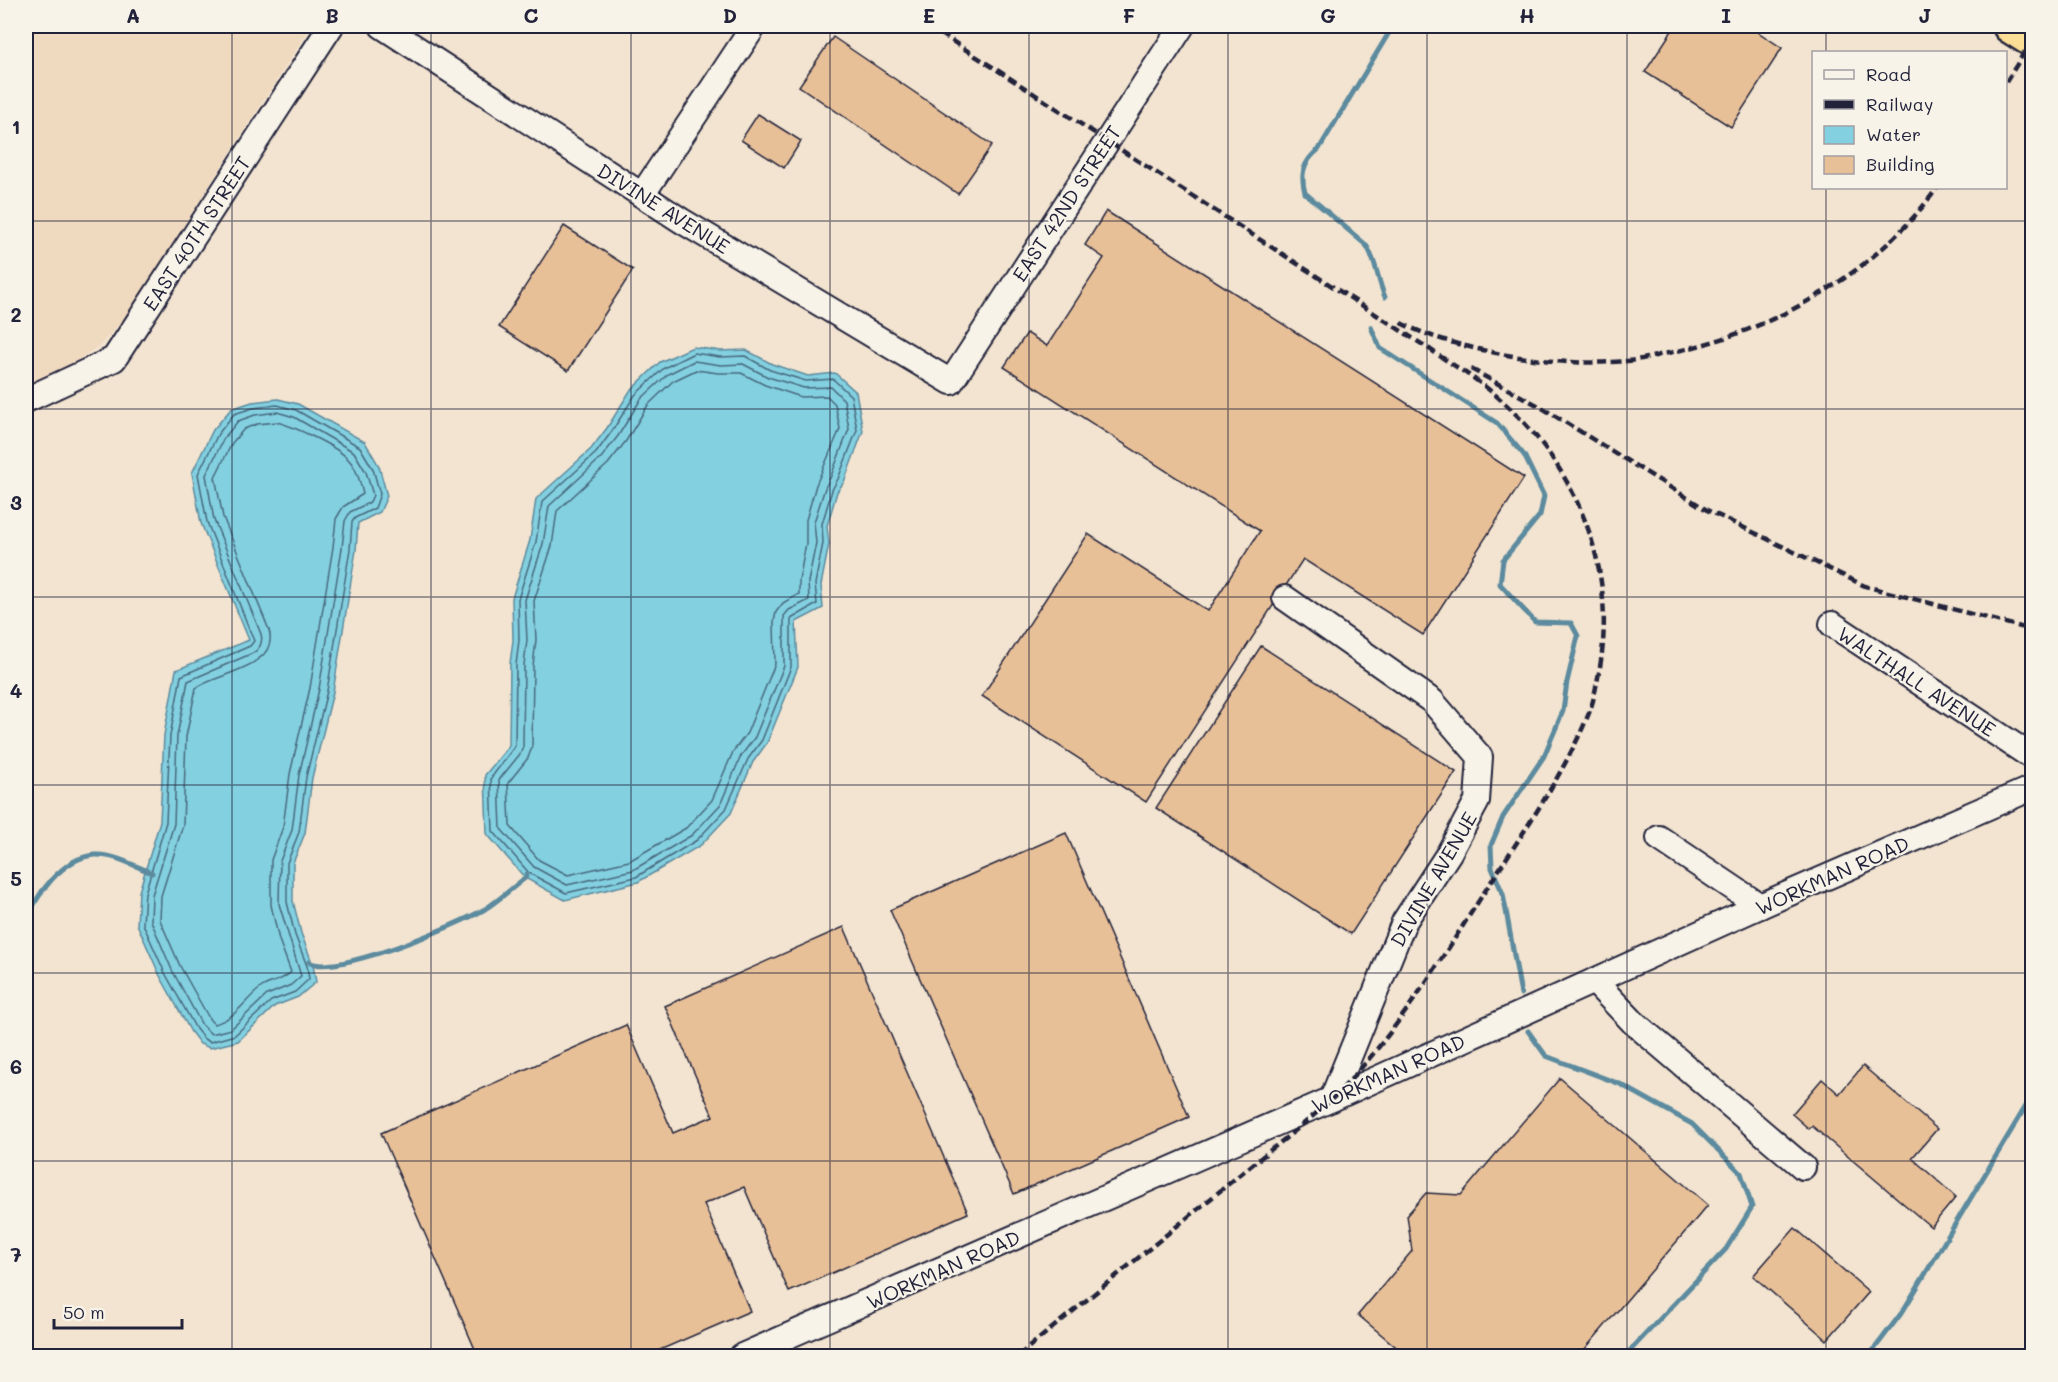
<svg xmlns="http://www.w3.org/2000/svg" width="2058" height="1382" viewBox="0 0 2058 1382" font-family="Mali,sans-serif">
<style>
.built{fill:#efd9bf}
.water{fill:#82d0e0;stroke:#5c8a9e;stroke-width:1.5}
.lines{fill:none;stroke-linecap:round;stroke-linejoin:round}
.shore{stroke:#48687d;stroke-width:1.5}
.stream{stroke:#5c8a9e;stroke-width:5}
.building{fill:#e8c098;stroke:#22223b;stroke-width:1.5}
.minor-casing{stroke:#22223b;stroke-width:28}
.highway-casing{stroke:#22223b;stroke-width:38}
.minor{stroke:#f7f3e8;stroke-width:24}
.highway{stroke:#fcde96;stroke-width:33}
.rail{stroke:#22223b;stroke-width:4.5;stroke-dasharray:9 4.5;stroke-linecap:butt}
.grid{fill:none;stroke:#22223b;stroke-width:1.5;stroke-opacity:0.55}
.labels{text-anchor:middle;dominant-baseline:central;stroke-width:4.5;stroke-linejoin:round;paint-order:stroke}
.street-label{font-size:20px;fill:#22223b;stroke:#f7f3e8}
.neatline{fill:none;stroke:#22223b;stroke-width:2}
.grid-label{font-size:20px;text-anchor:middle;font-weight:bold;fill:#22223b}
</style>
<rect width="100%" height="100%" fill="#f2e4d0"/>
<filter id="ink" filterUnits="userSpaceOnUse"><feTurbulence type="fractalNoise" baseFrequency=".0167" numOctaves="2"/><feDisplacementMap in="SourceGraphic" scale="12" xChannelSelector="R" yChannelSelector="G"/><feConvolveMatrix kernelMatrix="1 2 1 2 8 2 1 2 1" color-interpolation-filters="sRGB"/></filter>
<g filter="url(#ink)">
<path class="built" d="M26,26H311L124,319L100,345L76,361L26,384Z"/>
<g class="water">
<path d="M693,347L721,351L746,350L772,364L808,376L835,373L856,392L863,431L844,482L837,492L827,526L829,544L821,585L823,608L796,622L798,667L767,743L753,762L731,813L701,845L638,882L565,900L525,878L487,834L485,775L509,746L510,664L513,640L512,598L530,540L536,499L591,449L607,428L630,391L660,362Z"/>
<path d="M278,399L298,404L365,442L379,466L387,496L380,512L358,523L356,550L333,692L312,778L305,833L293,863V901L301,933L313,965L316,982L298,997L275,1006L238,1041L210,1048L200,1044L191,1032L160,976L137,924L139,892L160,821L164,735L176,670L249,640L201,523L192,473L213,430L231,409L252,402Z"/>
</g>
<g class="lines">
<g class="shore">
<path d="M694,353L720,357L745,356L770,370L806,381L833,379L851,396L857,430L838,479L832,490L822,524L823,543L815,584L817,604L791,619V667L762,740L748,759L726,809L697,840L636,877L566,893L529,873L493,831L491,778L515,746L516,665L519,640L518,599L536,542L542,502L596,453L612,431L635,395L664,368Z"/>
<path d="M694,361L721,365L743,364L768,377L804,388L831,387L844,400L849,429L831,476L825,488L814,522L816,543L808,582L809,600L789,610L784,616V666L755,737L741,756L720,805L692,835L633,870L567,885L534,867L501,829L499,780L520,754L523,747L524,665L527,640L525,600L543,544L549,506L601,458L618,436L641,399L668,374Z"/>
<path d="M696,370L718,373H741L765,385L801,397L827,396L835,404L840,429L816,485L806,520V543L799,581V594L783,603L776,612L774,622L775,664L747,733L733,752L712,800L686,828L629,861L568,875L539,860L510,826L508,783L528,758L532,747L533,666L536,640L534,601L552,546L557,511L608,464L626,441L648,405L673,381Z"/>
<path d="M277,405L296,410L360,447L373,469L380,494L375,508L355,518L352,522L350,549L327,691L306,777L299,832L287,863V902L295,935L307,966L309,979L295,992L271,1001L235,1035L210,1042L204,1039L196,1029L165,973L143,924L145,893L166,822L170,736L181,676L250,646L254,641L207,522L198,474L218,434L234,414L253,408Z"/>
<path d="M277,412L294,417L354,452L366,472L373,495L370,502L350,512L345,521L342,548L319,689L299,775L292,830L280,861L279,904L301,976L291,985L267,995L231,1029L211,1034L202,1025L172,970L151,921L152,895L174,824L177,736L188,681L253,653C261,648 263,642 261,634L214,520L206,475L224,438L238,421L255,415Z"/>
<path d="M277,422C293,426 338,447 348,459C357,468 360,482 363,494L343,507L336,519L333,547L310,688L290,774L283,827L271,860V905L279,940L291,972C283,981 271,981 262,987C245,999 236,1019 214,1024L210,1020L180,966L160,920L161,896L183,825L186,737L196,688C218,673 280,667 269,630L223,517L215,477L232,443L244,429L257,424Z"/>
</g>
<g class="stream">
<path d="M1385,297C1377,279 1377,262 1366,245L1305,193C1300,174 1303,162 1319,149L1393,26"/>
<path d="M1371,327L1380,348L1497,423L1524,455L1544,496L1540,515L1503,560L1500,584L1535,622L1571,623L1578,636L1567,682L1563,711L1544,756L1503,817L1491,845L1492,868L1503,894L1521,994"/>
<path d="M26,924C34,896 63,857 95,855C114,854 135,866 152,873"/>
<path d="M309,962C335,977 458,925 485,909C499,900 512,888 525,878L527,874"/>
<path d="M1528,1031L1546,1056L1620,1084L1692,1124L1741,1173L1752,1207L1726,1249L1625,1356"/>
<path d="M1869,1356L1903,1311L2032,1096"/>
</g>
</g>
<g class="building">
<path d="M1675,26H1762L1758,32L1782,48L1731,127L1645,72Z"/>
<path d="M833,37L992,145L958,194L799,86Z"/>
<path d="M758,114L801,141L784,168L741,140Z"/>
<path d="M1106,211L1524,478L1423,635L1303,559L1146,802L982,696L1088,534L1208,611L1260,531L1004,367L1027,333L1047,346L1104,258L1085,245Z"/>
<path d="M564,226L633,270L568,371L499,327Z"/>
<path d="M1261,646L1456,772L1351,934L1156,808Z"/>
<path d="M1066,833L1189,1117L1014,1194L890,910Z"/>
<path d="M844,927L968,1213L789,1292L744,1187L704,1204L750,1311L646,1356H478L381,1133L626,1025L673,1133L713,1116L665,1006Z"/>
<path d="M1863,1066L1937,1129L1912,1158L1956,1197L1931,1227L1812,1126L1809,1129L1792,1114L1822,1079L1839,1094Z"/>
<path d="M1560,1078L1708,1205L1579,1356H1407L1358,1315L1412,1251L1407,1215L1426,1193L1461,1195Z"/>
<path d="M1795,1228L1869,1292L1827,1340L1753,1276Z"/>
</g>
<g class="lines">
<defs>
<g id="minor">
<path d="M382,26L682,221L951,382L1182,26"/>
<path d="M642,195L754,26"/>
<path d="M26,400L114,359L331,26"/>
<path d="M1285,598L1432,701L1480,757L1477,801L1449,853L1404,922L1332,1099"/>
<path d="M1832,624L2032,757"/>
<path d="M1659,838L1760,906"/>
<path d="M1594,981L1633,1022L1803,1167"/>
<path d="M742,1356L1332,1099L1760,906L2032,788"/>
</g>
<path id="highway" d="M2010,26L2032,40"/>
</defs>
<use href="#minor" class="minor-casing"/>
<use href="#highway" class="highway-casing"/>
<use href="#minor" class="minor"/>
<use href="#highway" class="highway"/>
<g class="rail">
<path d="M929,26L1431,350C1454,366 1479,380 1500,399C1580,470 1621,576 1597,682C1595,692 1593,703 1589,713C1565,773 1522,834 1487,888C1440,961 1394,1038 1332,1099C1301,1128 1264,1154 1231,1182C1160,1240 1089,1298 1018,1356"/>
<path d="M2006,82L2032,40"/>
<path d="M1401,323C1427,336 1458,345 1487,351C1532,361 1581,365 1627,361C1639,360 1652,357 1663,354C1768,334 1874,276 1937,188"/>
<path d="M1471,369L1539,406L1707,510L1865,586L2032,630"/>
</g>
</g>
</g>
<path class="grid" d="M232,26V1356M431,26V1356M631,26V1356M830,26V1356M1029,26V1356M1228,26V1356M1427,26V1356M1627,26V1356M1826,26V52M1826,188V1356M26,221H2032M26,409H2032M26,597H2032M26,785H2032M26,973H2032M26,1161H2032"/>
<g class="labels">
<g class="street-label">
<text transform="translate(1066 203) rotate(-57)">EAST 42ND STREET</text>
<text transform="translate(664 208) rotate(32)">DIVINE AVENUE</text>
<text transform="translate(196 233) rotate(-57)">EAST 40TH STREET</text>
<text transform="translate(1917 681) rotate(33)">WALTHALL AVENUE</text>
<text transform="translate(1832 875) rotate(-24)">WORKMAN ROAD</text>
<text transform="translate(1433 879) rotate(-60)">DIVINE AVENUE</text>
<text transform="translate(1388 1073) rotate(-24)">WORKMAN ROAD</text>
<text transform="translate(943 1269) rotate(-24)">WORKMAN ROAD</text>
</g>
</g>
<rect width="2058" height="1382" fill="none" stroke="#f7f3e8" stroke-width="66"/>
<rect x="1812" y="51" width="195" height="138" fill="#f7f3e8" stroke="#a29fa3" stroke-width="1.5"/>
<rect x="1824" y="70" width="30" height="9" fill="#f7f3e8" stroke="#a29fa3" stroke-width="1.5"/>
<text x="1866" y="81" font-size="18" fill="#22223b">Road</text>
<rect x="1824" y="100" width="30" height="9" fill="#22223b" stroke="#a29fa3" stroke-width="1.5"/>
<text x="1866" y="111" font-size="18" fill="#22223b">Railway</text>
<rect x="1824" y="126" width="30" height="18" fill="#82d0e0" stroke="#a29fa3" stroke-width="1.5"/>
<text x="1866" y="141" font-size="18" fill="#22223b">Water</text>
<rect x="1824" y="156" width="30" height="18" fill="#e8c098" stroke="#a29fa3" stroke-width="1.5"/>
<text x="1866" y="171" font-size="18" fill="#22223b">Building</text>
<path d="M54 1319v9h128v-9" fill="none" stroke="#22223b" stroke-width="3"/>
<text x="63" y="1319" font-size="18" fill="#22223b" stroke="#f7f3e8" stroke-width="4.5" paint-order="stroke">50 m</text>
<rect x="33" y="33" width="1992" height="1316" class="neatline"/>
<g class="grid-label">
<text x="133" y="23">A</text>
<text x="332" y="23">B</text>
<text x="531" y="23">C</text>
<text x="730" y="23">D</text>
<text x="929" y="23">E</text>
<text x="1129" y="23">F</text>
<text x="1328" y="23">G</text>
<text x="1527" y="23">H</text>
<text x="1726" y="23">I</text>
<text x="1925" y="23">J</text>
<text x="16" y="134">1</text>
<text x="16" y="322">2</text>
<text x="16" y="510">3</text>
<text x="16" y="698">4</text>
<text x="16" y="886">5</text>
<text x="16" y="1074">6</text>
<text x="16" y="1262">7</text>
</g>
</svg>
